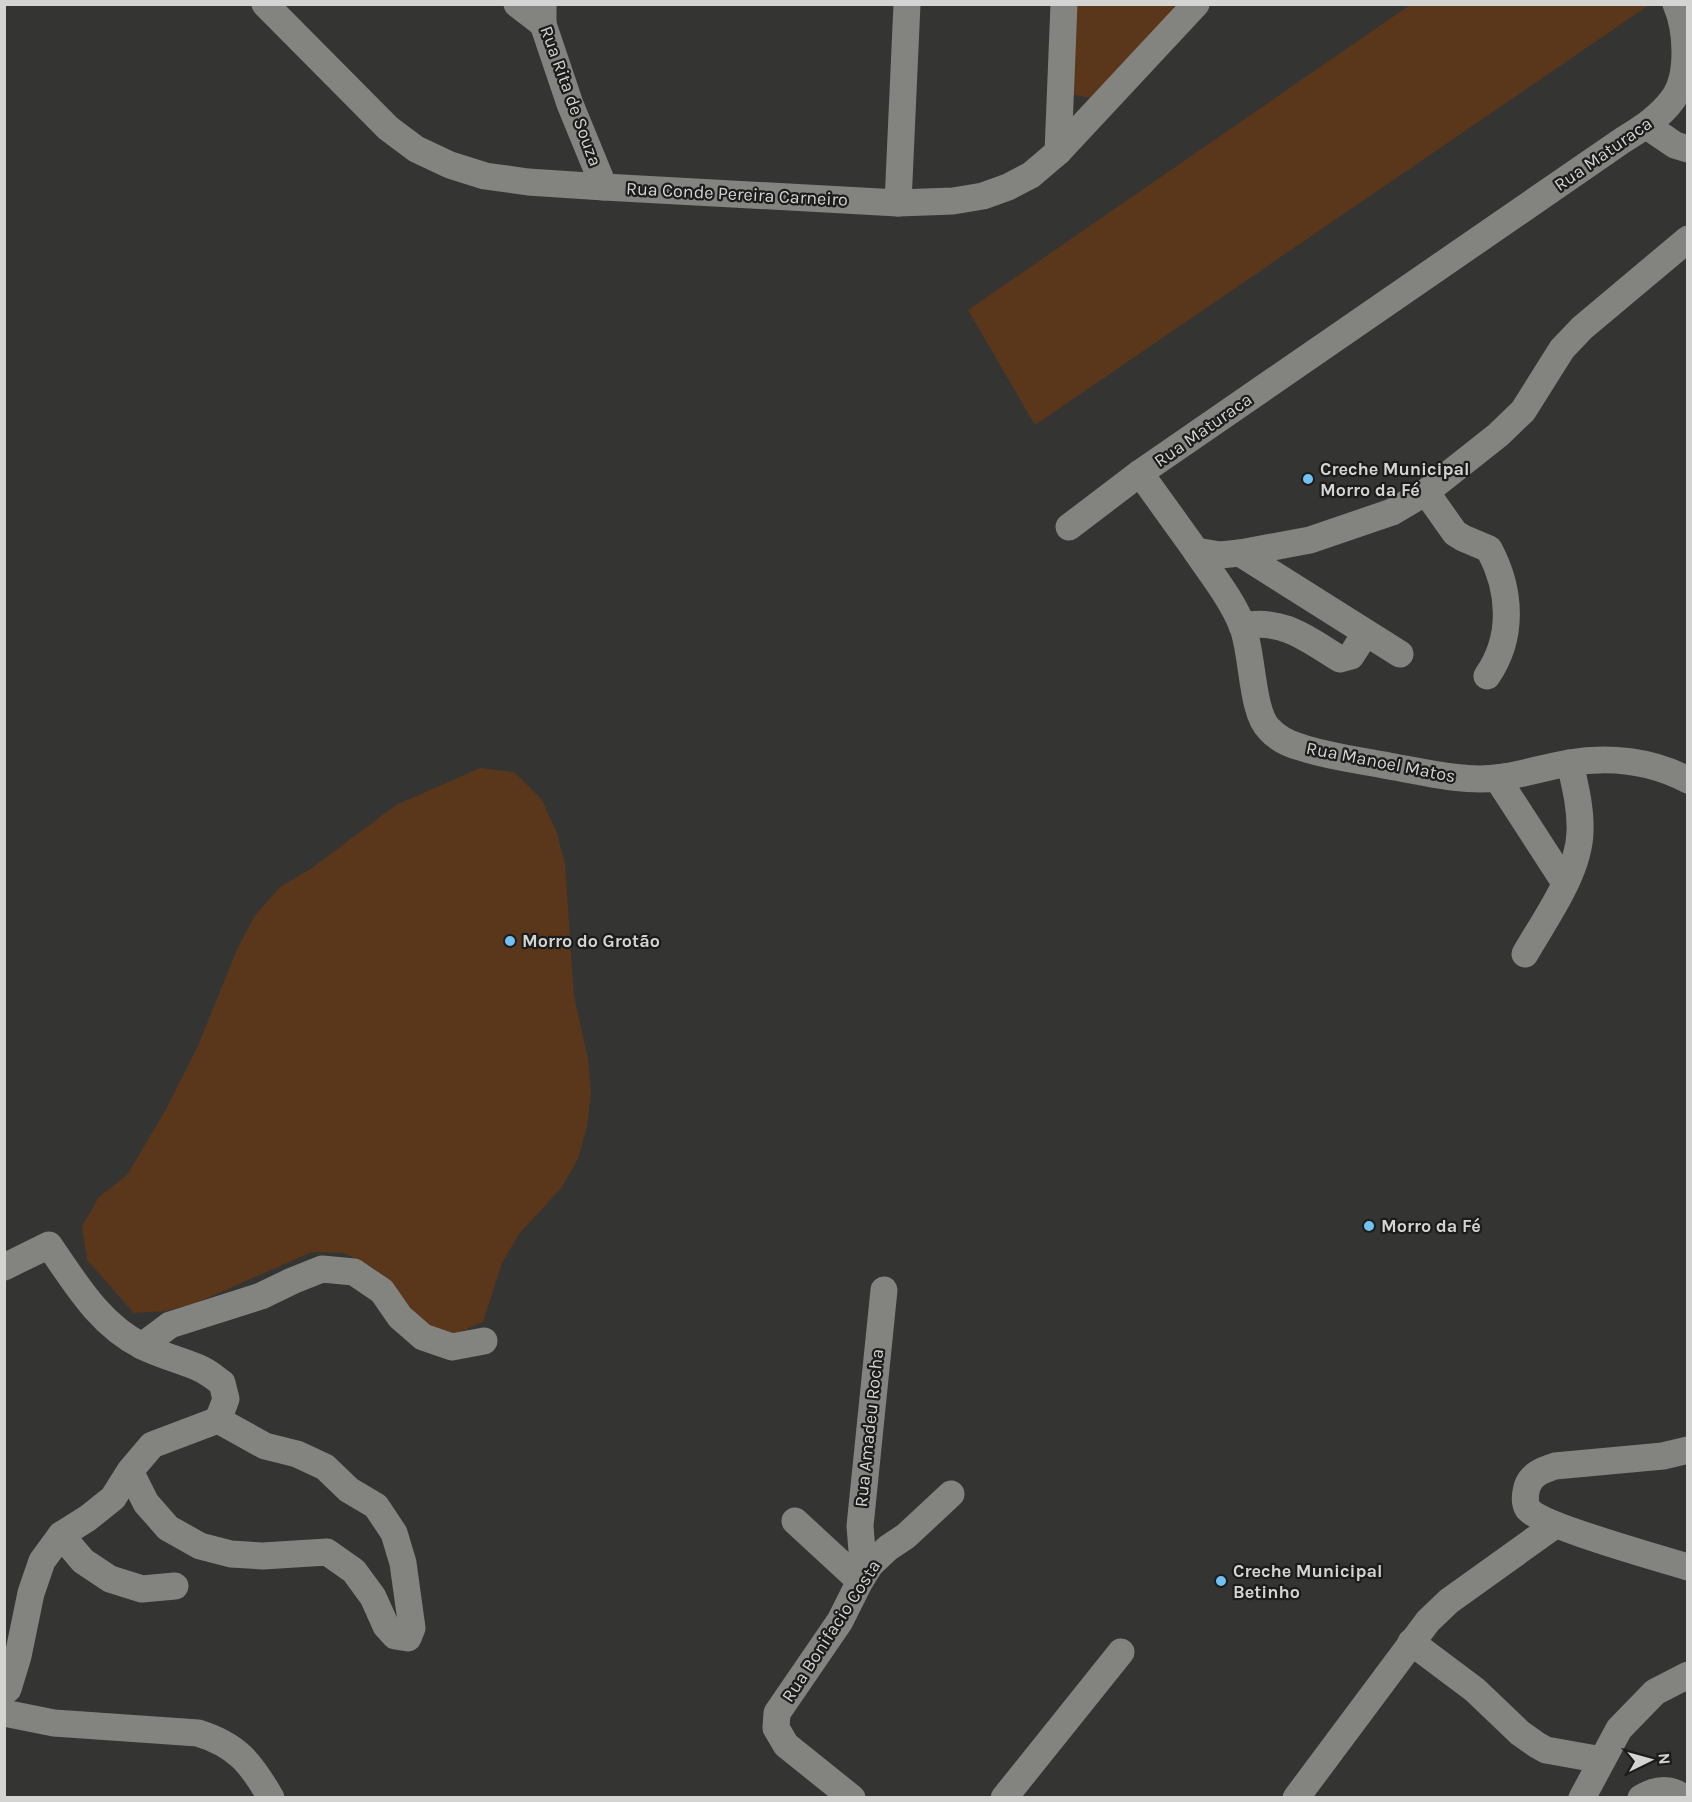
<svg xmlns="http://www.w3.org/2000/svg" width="1692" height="1802" viewBox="0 0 1692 1802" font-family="Karla,sans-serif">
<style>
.green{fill:#5a361b}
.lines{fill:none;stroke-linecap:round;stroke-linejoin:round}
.minor{stroke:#838480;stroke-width:27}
.poi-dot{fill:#71c1f5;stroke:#1c1c1b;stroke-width:2}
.labels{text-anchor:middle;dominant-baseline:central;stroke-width:4.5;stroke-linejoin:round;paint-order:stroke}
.street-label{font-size:18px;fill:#d4d4d2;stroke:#1c1c1b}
.poi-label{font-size:18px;font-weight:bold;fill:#d4d4d2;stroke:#1c1c1b;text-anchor:start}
</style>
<rect width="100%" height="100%" fill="#343532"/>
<g class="green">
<path d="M1078,5H1173L1174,10L1090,98L1071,94Z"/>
<path d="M1410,5H1649L1035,425L968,310Z"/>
<path d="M480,768L514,772L542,800L557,833L565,864L574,996L588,1059L591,1092L587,1127L578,1159L562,1187L519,1234L502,1263L483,1322L451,1336L422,1321L374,1268L344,1253L312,1252L196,1303L166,1311L134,1313L87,1260L82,1226L99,1197L127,1175L165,1111L197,1048L238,947L254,917L280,887L312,868L396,805Z"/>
</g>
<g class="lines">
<g class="minor">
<path d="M265,4L388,128L416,149L450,165L485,176L528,182L604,187L898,203L953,201L983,196L1008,187L1031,175L1058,152L1196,4"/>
<path d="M517,4L543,24"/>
<path d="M543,4V24L570,104L604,187"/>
<path d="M1647,126L1675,145L1688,149"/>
<path d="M1058,152L1064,4"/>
<path d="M898,203L907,4"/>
<path d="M1140,473L1196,551L1220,555L1240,553L1310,540L1392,512L1426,492L1498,435L1523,411L1562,349L1582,328L1688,239"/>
<path d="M1426,492L1455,533L1463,538L1489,549C1511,590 1514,637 1487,676"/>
<path d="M1069,527L1140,473L1623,140C1641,129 1660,117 1673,99C1690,76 1687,29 1676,4"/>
<path d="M1196,551C1212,575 1231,598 1242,625C1253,651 1251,712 1269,729C1277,738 1289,744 1300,747C1329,757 1360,760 1389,766C1424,772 1462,782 1497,778C1521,775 1545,767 1569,763C1609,756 1651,761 1688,780"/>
<path d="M1240,553L1400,654"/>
<path d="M1242,626C1283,618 1307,639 1340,659L1351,656L1365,634"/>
<path d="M1497,778L1565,883"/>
<path d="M1525,954C1545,919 1579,873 1580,832C1581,809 1575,785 1570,763"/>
<path d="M4,1267L49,1245C76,1284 99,1324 142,1346C160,1355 180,1360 199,1368C207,1371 215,1378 222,1383L226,1399L218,1420"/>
<path d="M142,1346L170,1325L261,1296L292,1281L322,1269L354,1272L382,1291L400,1317L423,1337L452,1347L484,1341"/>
<path d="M1688,1450L1663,1456L1555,1466C1543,1470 1531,1474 1527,1487C1525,1495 1524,1502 1528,1509C1540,1525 1661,1559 1688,1567"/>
<path d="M795,1521L860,1581"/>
<path d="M61,1535L83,1561L110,1579L142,1589L175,1586"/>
<path d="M870,1565L862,1551L860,1526L884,1290"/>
<path d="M1411,1642L1475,1690L1520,1733L1537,1745L1546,1750L1602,1760"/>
<path d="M4,1692L8,1689L18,1656L31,1593L42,1561L61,1535L88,1518L113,1498L130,1471L152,1445L218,1420L265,1446L297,1454L325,1467L349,1490L376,1506L394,1533L403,1563L412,1628L408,1638L395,1636L386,1626L373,1597L354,1571L327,1552L263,1556L231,1554L200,1546L168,1528L146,1503L130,1471"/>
<path d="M4,1713L54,1723L198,1733C237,1745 251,1763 271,1798"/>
<path d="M852,1798L786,1745L776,1728L777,1713L840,1621L860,1581L870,1565L888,1548L906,1536L951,1494"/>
<path d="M1004,1798L1121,1652"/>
<path d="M1296,1798L1428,1621L1449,1601L1555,1525"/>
<path d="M1582,1798L1619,1729L1655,1692L1688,1675"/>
<path d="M1641,1798C1656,1789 1670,1787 1684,1798"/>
</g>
</g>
<g class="poi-dot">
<circle cx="1308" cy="479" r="6"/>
<circle cx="510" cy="941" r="6"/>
<circle cx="1369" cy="1226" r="6"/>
<circle cx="1221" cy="1581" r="6"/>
</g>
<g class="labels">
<g class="street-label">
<text transform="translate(571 96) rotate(70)">Rua Rita de Souza</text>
<text transform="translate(1603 154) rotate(-35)">Rua Maturaca</text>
<text transform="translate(737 194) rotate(3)">Rua Conde Pereira Carneiro</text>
<text transform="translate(1203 430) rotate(-35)">Rua Maturaca</text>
<text transform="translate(1381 762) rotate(11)">Rua Manoel Matos</text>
<text transform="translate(869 1428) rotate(-84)">Rua Amadeu Rocha</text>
<text transform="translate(831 1631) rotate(-57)">Rua Bonifacio Costa</text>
</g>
<g class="poi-label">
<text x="1320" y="469">Creche Municipal<tspan x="1320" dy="21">Morro da Fé</tspan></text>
<text x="522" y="941">Morro do Grotão</text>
<text x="1381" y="1226">Morro da Fé</text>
<text x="1233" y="1571">Creche Municipal<tspan x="1233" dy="21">Betinho</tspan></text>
</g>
</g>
<rect width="1692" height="1802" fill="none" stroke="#d4d4d2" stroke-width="12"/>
<g transform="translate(1650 1760) rotate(85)" stroke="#1c1c1b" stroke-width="4.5" paint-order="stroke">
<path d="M0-4.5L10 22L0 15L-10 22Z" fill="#d4d4d2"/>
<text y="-9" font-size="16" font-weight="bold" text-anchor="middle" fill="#d4d4d2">N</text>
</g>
</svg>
